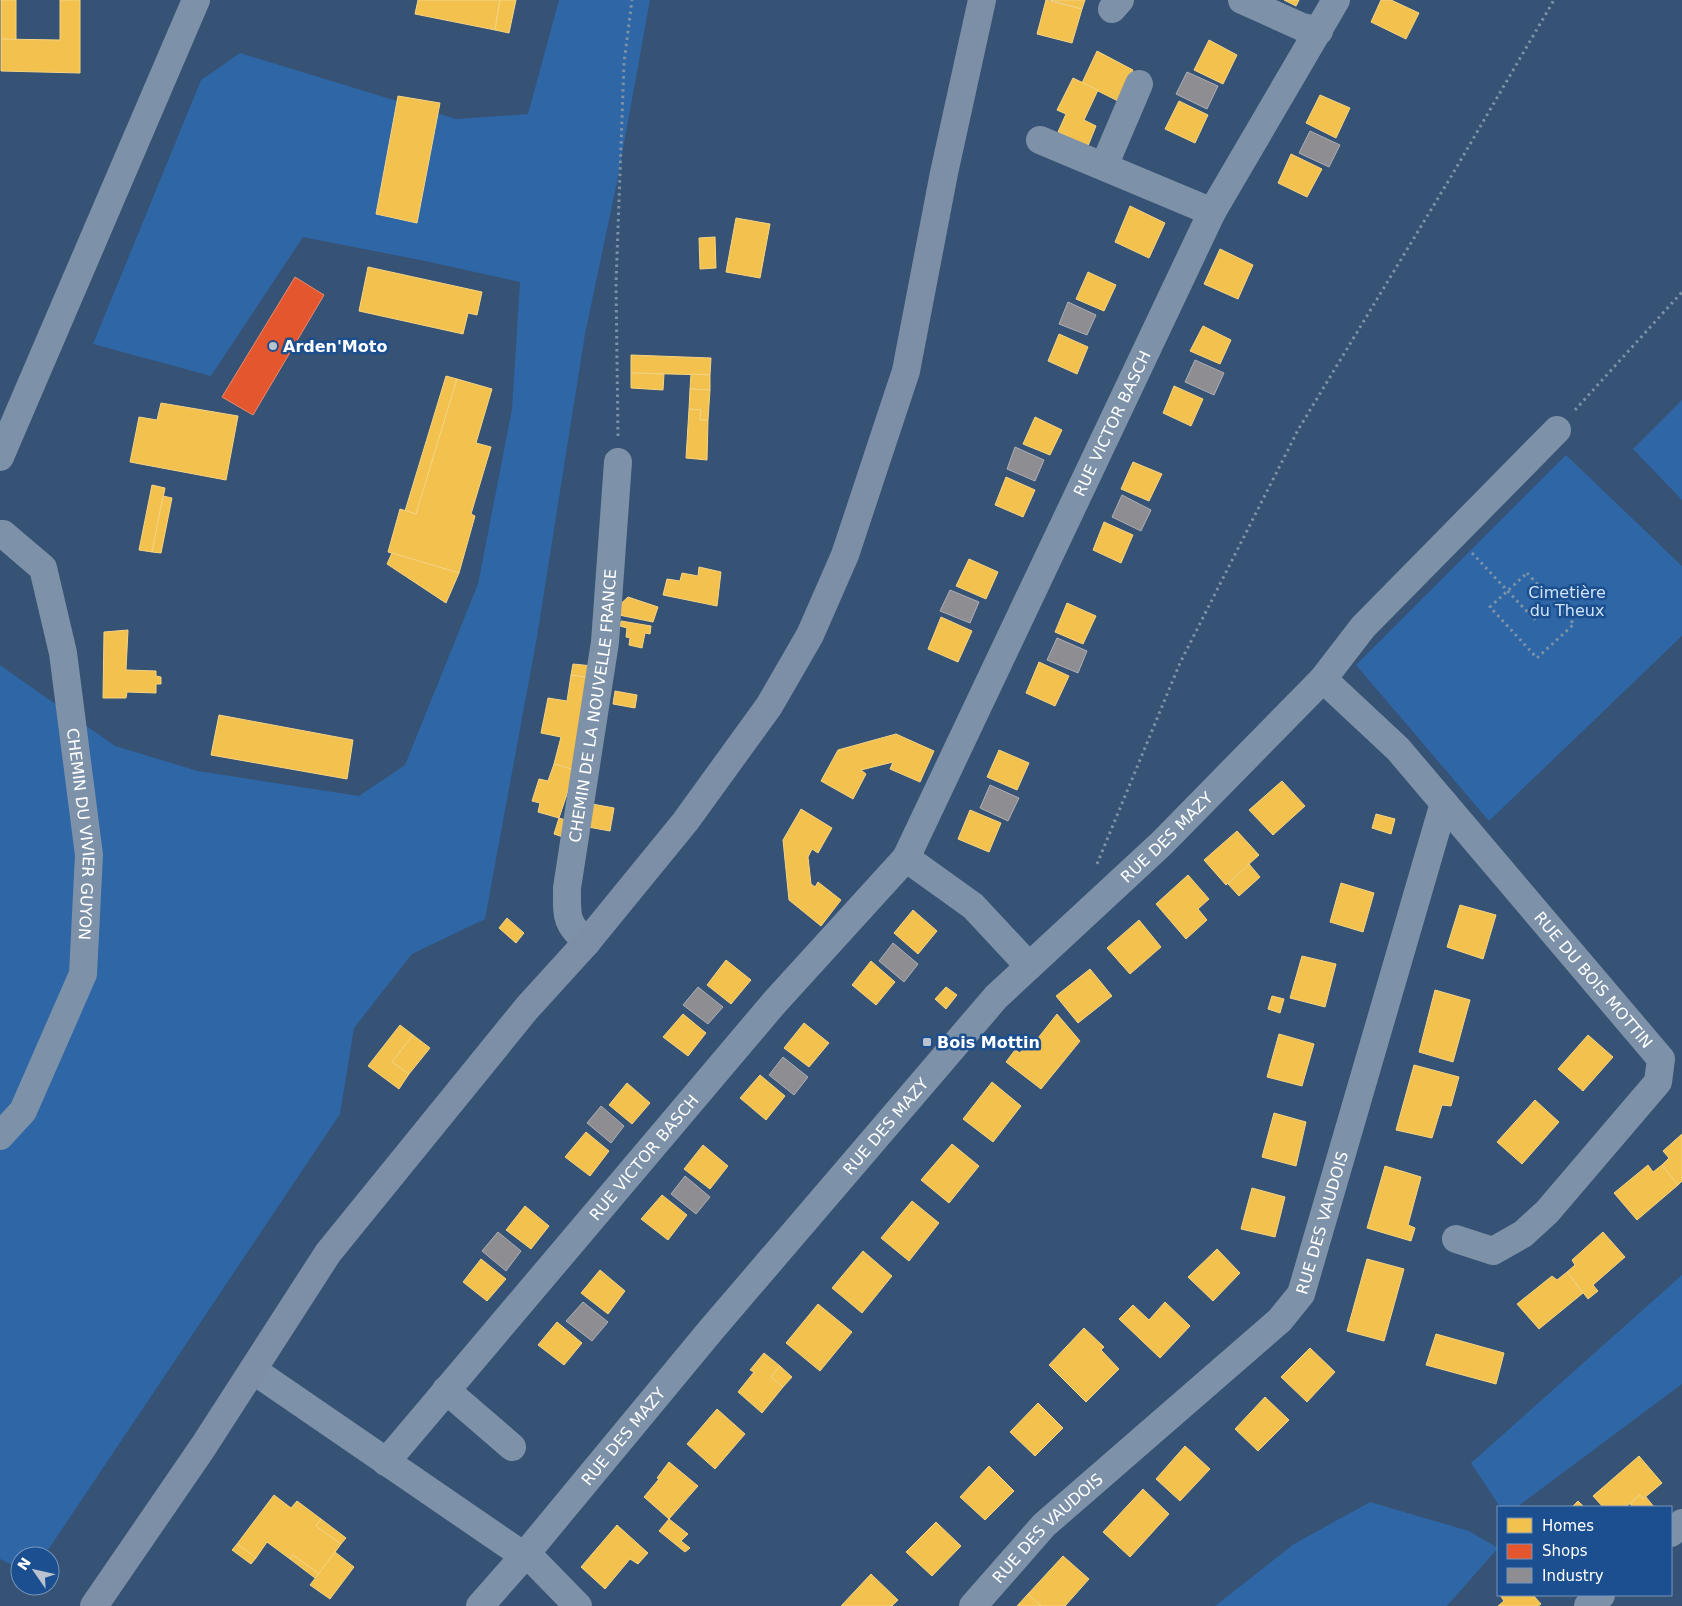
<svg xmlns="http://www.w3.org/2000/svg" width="1682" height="1606" viewBox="0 0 1682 1606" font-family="'DejaVu Sans',sans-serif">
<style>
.green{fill:#2f66a5}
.homes{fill:#f2c14e;stroke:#f6d483}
.shops{fill:#e4572e;stroke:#ec896d}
.industry{fill:#8d8d92;stroke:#afafb3}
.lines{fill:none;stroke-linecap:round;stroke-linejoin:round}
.path{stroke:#7d92a8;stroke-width:3;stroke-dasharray:2.5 4;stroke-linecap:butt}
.minor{stroke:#7d92a8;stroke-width:28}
.major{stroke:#7d8ea7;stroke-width:28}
.poi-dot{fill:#b9c2ce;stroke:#1b4f8f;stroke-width:2}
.labels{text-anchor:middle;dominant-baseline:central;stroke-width:5;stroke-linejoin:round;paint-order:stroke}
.poi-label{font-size:16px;font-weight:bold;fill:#fff;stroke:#1b4f8f;text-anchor:start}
.street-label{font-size:16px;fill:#fff;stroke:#1b4f8f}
.park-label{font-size:16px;fill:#cfe3fa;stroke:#1b4f8f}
</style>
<rect width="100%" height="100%" fill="#365274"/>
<g class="green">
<path d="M559,0H650L617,182L585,334L537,637L485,919L412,954L354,1028L340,1114L44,1556H20V1569L0,1559V665L115,746L198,771L359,796L405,765L478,584L512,409L520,282L425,261L303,237L211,376L93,344L201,80L240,53L456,119L528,114Z"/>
<path d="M1682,400V500L1633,449Z"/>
<path d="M1566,455L1682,566V636L1489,821L1356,665Z"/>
<path d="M1682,1275V1384L1517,1507H1500L1471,1463Z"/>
<path d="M1370,1502L1469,1531L1498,1548L1447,1606H1215L1294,1544Z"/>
</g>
<g class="homes">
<path d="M1,0H16V40L1,39Z"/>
<path d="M60,0H80V73L1,71V39L60,40Z"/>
<path d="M418,0H500L495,30L415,14Z"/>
<path d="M500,0H516L509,33L495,30Z"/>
<path d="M1046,0L1082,9L1072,43L1037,34Z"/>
<path d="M1050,0H1085L1082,9Z"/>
<path d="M1284,0H1299L1296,6Z"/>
<path d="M1381,0H1391L1419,13L1406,39L1371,22Z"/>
<path d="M1209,40L1237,55L1223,84L1194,70Z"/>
<path d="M1097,51L1133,70L1118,101L1082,83Z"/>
<path d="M1073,78L1098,90L1084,120L1096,126L1088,146L1058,132L1066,114L1057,110Z"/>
<path d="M1320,95L1350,108L1336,138L1306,123Z"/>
<path d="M398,96L440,103L417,223L376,214Z"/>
<path d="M1179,101L1208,115L1195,143L1165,129Z"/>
<path d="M1291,154L1322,169L1307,197L1278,183Z"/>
<path d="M1130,206L1165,223L1149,258L1115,242Z"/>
<path d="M736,218L770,224L760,278L726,272Z"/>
<path d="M715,237L716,268L700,269L699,238Z"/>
<path d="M1220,249L1253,265L1238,299L1204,284Z"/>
<path d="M368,267L482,292L477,315L468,313L463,334L359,311Z"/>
<path d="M1088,272L1116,285L1104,311L1076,299Z"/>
<path d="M1203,326L1231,340L1220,364L1190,351Z"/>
<path d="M1059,334L1088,347L1077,374L1048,361Z"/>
<path d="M631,355L711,358L710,375L631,373Z"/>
<path d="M631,373L664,374L663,390L631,388Z"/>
<path d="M691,374L710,375V390L690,389Z"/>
<path d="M446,376L457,379L416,514L405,511Z"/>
<path d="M457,379L492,389L476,443L491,447L471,514L475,516L459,573L388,552L400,509L416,514Z"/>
<path d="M1174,386L1203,399L1191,426L1163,413Z"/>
<path d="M690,389L710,390L708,420H700L701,410L689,409Z"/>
<path d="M161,403L238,416L226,480L130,462L139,417L157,420Z"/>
<path d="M689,409L701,410L700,420H708L707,460L686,458Z"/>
<path d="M1035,417L1062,430L1050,455L1023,444Z"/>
<path d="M1133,462L1162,474L1149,501L1121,489Z"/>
<path d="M1006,477L1035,490L1023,517L995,505Z"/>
<path d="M152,485L165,488L152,552L139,550Z"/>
<path d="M163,496L172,498L161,553L152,552Z"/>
<path d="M1104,522L1133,535L1121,563L1093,550Z"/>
<path d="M392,553L459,573L446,603L387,564Z"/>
<path d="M969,559L998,572L986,599L956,586Z"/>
<path d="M699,567L721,572L717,606L663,595L667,579L680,581L682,573L698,576Z"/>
<path d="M628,597L658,607L653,622L614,614L615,609Z"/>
<path d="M1067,603L1096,616L1083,644L1055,632Z"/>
<path d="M941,617L972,631L958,662L928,649Z"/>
<path d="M621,621L651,626L650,634L645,633L642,648L629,645L630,638L626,637L627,628L620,626Z"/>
<path d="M128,630L126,670L156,671V676L161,677V684H156V693L127,692L126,698H103L104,632Z"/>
<path d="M1039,662L1069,676L1055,706L1026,693Z"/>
<path d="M573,664L593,666L592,678L571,675Z"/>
<path d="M571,675L592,678L575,770L554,764L561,737L541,733L548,698L567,701Z"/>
<path d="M615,691L637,695L635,708L613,704Z"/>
<path d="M219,715L353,740L347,779L211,755Z"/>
<path d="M896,734L934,751L920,782L890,769L893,762L861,770L866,774L853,799L821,781L838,750Z"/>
<path d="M999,750L1029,763L1017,790L987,777Z"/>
<path d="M554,764L575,770L559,818L538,812L540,803L532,801L539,779L548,781Z"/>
<path d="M1282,781L1305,806L1273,835L1249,810Z"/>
<path d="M592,804L614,808L610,831L588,827Z"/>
<path d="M801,809L832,828L818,853L812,849L808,857L811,884L815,887L818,882L841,900L821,926L789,900L783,840Z"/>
<path d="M970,810L1001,823L989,852L958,839Z"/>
<path d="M1376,814L1395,819L1391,834L1372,828Z"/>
<path d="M559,818L569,821L563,837L554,834Z"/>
<path d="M1237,831L1259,855L1226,885L1204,860Z"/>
<path d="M1249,864L1260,877L1239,896L1228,884Z"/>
<path d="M1188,875L1209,899L1198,909L1207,920L1186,939L1156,904Z"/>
<path d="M1341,883L1374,893L1363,932L1330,922Z"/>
<path d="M1460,905L1496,915L1483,959L1447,947Z"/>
<path d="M913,910L937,931L918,954L894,933Z"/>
<path d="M507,918L524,933L516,943L499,928Z"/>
<path d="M1139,920L1161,947L1130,974L1107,948Z"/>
<path d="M1302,956L1336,964L1325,1007L1290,998Z"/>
<path d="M726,960L751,980L731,1004L707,985Z"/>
<path d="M871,961L895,982L876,1005L852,985Z"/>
<path d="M1090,969L1112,996L1078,1023L1056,996Z"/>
<path d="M946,987L957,995L946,1009L935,999Z"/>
<path d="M1435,990L1470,1000L1453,1062L1419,1052Z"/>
<path d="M1272,996L1284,999L1280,1013L1268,1009Z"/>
<path d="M683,1014L706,1033L688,1056L663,1037Z"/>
<path d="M1057,1014L1080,1041L1041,1089L1006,1062L1015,1050L1020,1053L1026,1044L1031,1047Z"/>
<path d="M804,1023L829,1043L809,1067L784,1048Z"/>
<path d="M400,1025L413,1035L392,1062L409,1074L399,1089L368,1066Z"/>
<path d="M1279,1034L1314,1044L1302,1086L1267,1077Z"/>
<path d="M413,1035L430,1048L409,1074L392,1062Z"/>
<path d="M1588,1035L1613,1057L1583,1091L1558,1069Z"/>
<path d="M1414,1065L1459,1077L1451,1106L1442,1105L1432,1138L1396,1130Z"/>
<path d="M760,1075L785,1096L766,1120L740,1098Z"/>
<path d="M992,1082L1021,1106L993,1142L963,1119Z"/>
<path d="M627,1083L650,1103L632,1124L609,1105Z"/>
<path d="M1535,1100L1559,1122L1522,1164L1497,1142Z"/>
<path d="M1274,1113L1306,1122L1296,1166L1262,1157Z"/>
<path d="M586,1132L609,1151L590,1176L565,1157Z"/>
<path d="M1682,1134V1181L1678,1185L1662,1165L1669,1158L1663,1151Z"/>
<path d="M952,1144L979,1166L949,1203L921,1180Z"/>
<path d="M703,1145L728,1166L710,1189L684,1169Z"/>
<path d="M1648,1165L1653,1172L1662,1165L1678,1185L1637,1220L1614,1193Z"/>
<path d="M1385,1166L1421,1177L1408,1225L1415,1228L1411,1241L1367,1228Z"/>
<path d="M1252,1188L1285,1197L1275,1237L1241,1229Z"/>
<path d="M662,1195L687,1215L668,1240L641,1219Z"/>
<path d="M912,1201L939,1223L909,1261L881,1238Z"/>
<path d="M525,1206L549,1226L531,1249L506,1230Z"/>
<path d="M1603,1232L1625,1257L1593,1285L1598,1291L1588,1299L1567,1272L1575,1265L1572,1260Z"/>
<path d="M1217,1249L1240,1273L1213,1301L1188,1277Z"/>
<path d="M863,1251L892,1276L862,1313L832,1288Z"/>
<path d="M481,1259L506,1279L487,1301L463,1282Z"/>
<path d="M1367,1259L1404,1269L1384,1341L1347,1331Z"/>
<path d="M600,1270L625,1291L608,1314L581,1293Z"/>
<path d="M1567,1272L1583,1293L1539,1329L1517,1304L1552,1276L1557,1280Z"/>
<path d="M1165,1302L1190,1326L1160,1358L1119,1319L1133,1305L1149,1320Z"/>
<path d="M818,1304L852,1332L820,1371L786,1343Z"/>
<path d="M557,1322L582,1343L564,1365L538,1345Z"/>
<path d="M1084,1328L1104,1347L1101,1350L1119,1369L1086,1402L1049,1365Z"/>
<path d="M1436,1334L1504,1353L1496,1384L1426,1365Z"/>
<path d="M1310,1348L1335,1372L1307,1402L1281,1377Z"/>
<path d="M764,1353L780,1366L771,1377L783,1387L762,1413L738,1392L754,1372L750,1370Z"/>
<path d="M780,1366L792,1377L783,1387L771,1377Z"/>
<path d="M1265,1397L1289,1420L1258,1451L1235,1429Z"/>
<path d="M1038,1403L1063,1428L1035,1456L1010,1432Z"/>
<path d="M717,1409L745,1434L715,1469L687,1444Z"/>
<path d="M1185,1446L1210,1469L1180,1501L1156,1479Z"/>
<path d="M1639,1456L1662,1483L1643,1499L1640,1495L1626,1507H1603L1593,1496Z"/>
<path d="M669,1462L698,1486L669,1519L644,1497L659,1479L657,1478Z"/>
<path d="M989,1466L1014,1491L985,1520L960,1497Z"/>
<path d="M1143,1489L1169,1514L1130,1557L1103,1532Z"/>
<path d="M274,1495L291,1508L297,1501L321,1519L316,1526L341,1544L319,1574L293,1555L290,1559L267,1542L256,1558L237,1544Z"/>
<path d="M1640,1495L1643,1499L1646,1497L1654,1507H1633L1630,1504Z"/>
<path d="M1578,1501L1584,1507H1572Z"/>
<path d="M321,1519L346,1538L341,1544L316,1526Z"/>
<path d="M669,1519L688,1534L681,1541L690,1548L685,1552L659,1531Z"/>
<path d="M936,1522L961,1546L932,1576L906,1552Z"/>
<path d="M617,1525L648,1553L638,1564L630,1559L605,1589L581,1567Z"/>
<path d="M237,1544L256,1558L251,1564L232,1550Z"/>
<path d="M335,1552L354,1567L330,1599L310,1585Z"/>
<path d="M293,1555L319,1574L315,1578L290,1559Z"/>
<path d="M1063,1556L1089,1579L1065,1606H1041L1028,1594Z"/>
<path d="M871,1574L898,1600L892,1606H841Z"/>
<path d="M1028,1594L1041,1606H1017Z"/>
<path d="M1500,1595H1533L1541,1604L1538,1606H1498L1504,1601Z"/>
</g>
<path class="shops" d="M295,277L324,295L253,415L222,397Z"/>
<g class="industry">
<path d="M1187,72L1218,86L1207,109L1176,94Z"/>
<path d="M1310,131L1340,145L1329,167L1299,153Z"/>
<path d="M1068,302L1096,315L1087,335L1059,324Z"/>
<path d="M1195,360L1224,373L1214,395L1185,382Z"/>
<path d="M1015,447L1044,460L1035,481L1007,469Z"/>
<path d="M1122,495L1151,510L1141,531L1112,517Z"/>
<path d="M950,590L979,602L970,623L940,611Z"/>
<path d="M1057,638L1087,651L1078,673L1047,660Z"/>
<path d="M990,785L1019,798L1008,821L980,808Z"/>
<path d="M893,943L918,964L904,982L879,961Z"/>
<path d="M698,987L723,1007L708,1024L683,1005Z"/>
<path d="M783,1057L808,1077L794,1095L769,1075Z"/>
<path d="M601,1106L624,1126L611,1143L587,1123Z"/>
<path d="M685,1176L710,1197L696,1214L671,1194Z"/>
<path d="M498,1232L521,1251L506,1271L482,1251Z"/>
<path d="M583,1302L608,1322L592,1341L566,1321Z"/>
</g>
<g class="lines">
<g class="path">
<path d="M1575,410L1682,292"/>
<path d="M618,436L616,284L624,63L632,0"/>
<path d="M1472,553L1535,620"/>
<path d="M1527,573L1574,624L1537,658L1490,607Z"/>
<path d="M1097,864L1180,663L1298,430L1452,175L1554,0"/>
</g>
<g class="minor">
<path d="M1242,0L1302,27L1319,31"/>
<path d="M1112,9L1120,0"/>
<path d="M1040,140L1212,212"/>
<path d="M1104,166L1139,84"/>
<path d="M0,457L196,0"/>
<path id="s1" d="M0,534H3L43,568L63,653L89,855L83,974L23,1111L0,1136"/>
<path id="s2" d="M1323,679L1398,749L1661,1059L1658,1082L1547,1212L1523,1234L1493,1251L1456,1239"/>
<path d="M906,858L973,906L1029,966"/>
<path id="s3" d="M587,942C565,923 567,916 567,888L605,642L618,462"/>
<path d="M253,1370L524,1556L535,1562L578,1606"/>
<path d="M446,1390L512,1447"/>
<path id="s4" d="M386,1462L774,1003L906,858L1212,212L1336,0"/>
<path d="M1671,1533L1682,1523"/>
<path id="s5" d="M480,1606L524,1556L711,1330L996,997L1162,843L1323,679L1363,627L1557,430"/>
<path id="s6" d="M973,1606L1044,1525L1280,1320L1301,1294L1444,803"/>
<path d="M1588,1606L1601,1595"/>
</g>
<path class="major" d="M94,1606L203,1447L328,1253L527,1008L587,942L685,822L769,706L810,635L845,555L906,371L944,173L982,0"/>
</g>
<g class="poi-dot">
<circle cx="273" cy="346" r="5"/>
<rect x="922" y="1037" width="10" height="10" rx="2.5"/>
</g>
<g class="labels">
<g class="poi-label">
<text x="283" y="346">Arden'Moto</text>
<text x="937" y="1042">Bois Mottin</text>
</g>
<g class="street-label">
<text stroke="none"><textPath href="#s4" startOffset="1278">RUE VICTOR BASCH</textPath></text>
<text stroke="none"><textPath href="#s3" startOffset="245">CHEMIN DE LA NOUVELLE FRANCE</textPath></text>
<text stroke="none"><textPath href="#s1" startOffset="325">CHEMIN DU VIVIER GUYON</textPath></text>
<text stroke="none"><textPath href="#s5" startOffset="1032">RUE DES MAZY</textPath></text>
<text stroke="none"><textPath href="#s2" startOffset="405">RUE DU BOIS MOTTIN</textPath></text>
<text stroke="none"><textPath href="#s5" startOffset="628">RUE DES MAZY</textPath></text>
<text stroke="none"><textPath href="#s4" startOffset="399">RUE VICTOR BASCH</textPath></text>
<text stroke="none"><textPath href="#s6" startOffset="528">RUE DES VAUDOIS</textPath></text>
<text stroke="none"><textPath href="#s5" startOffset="222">RUE DES MAZY</textPath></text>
<text stroke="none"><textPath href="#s6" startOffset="108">RUE DES VAUDOIS</textPath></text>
</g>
<g class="park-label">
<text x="1567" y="592">Cimetière<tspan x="1567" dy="18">du Theux</tspan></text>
</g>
</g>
<rect x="1497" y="1506" width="175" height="90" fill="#1b4f8f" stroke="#7695bc"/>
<rect x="1507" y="1518" width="25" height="15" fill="#f2c14e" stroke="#7695bc"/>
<text x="1542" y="1531" font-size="15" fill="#ffffff">Homes</text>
<rect x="1507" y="1544" width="25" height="15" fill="#e4572e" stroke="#7695bc"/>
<text x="1542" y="1556" font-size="15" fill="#ffffff">Shops</text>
<rect x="1507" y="1568" width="25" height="15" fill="#8d8d92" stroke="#7695bc"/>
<text x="1542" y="1581" font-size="15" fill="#ffffff">Industry</text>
<g transform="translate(35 1571) rotate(304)"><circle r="24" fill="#1b4f8f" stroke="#7695bc"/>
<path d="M0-4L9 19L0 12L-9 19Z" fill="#b9c2ce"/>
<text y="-8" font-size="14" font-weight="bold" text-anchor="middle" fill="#ffffff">N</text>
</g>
</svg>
